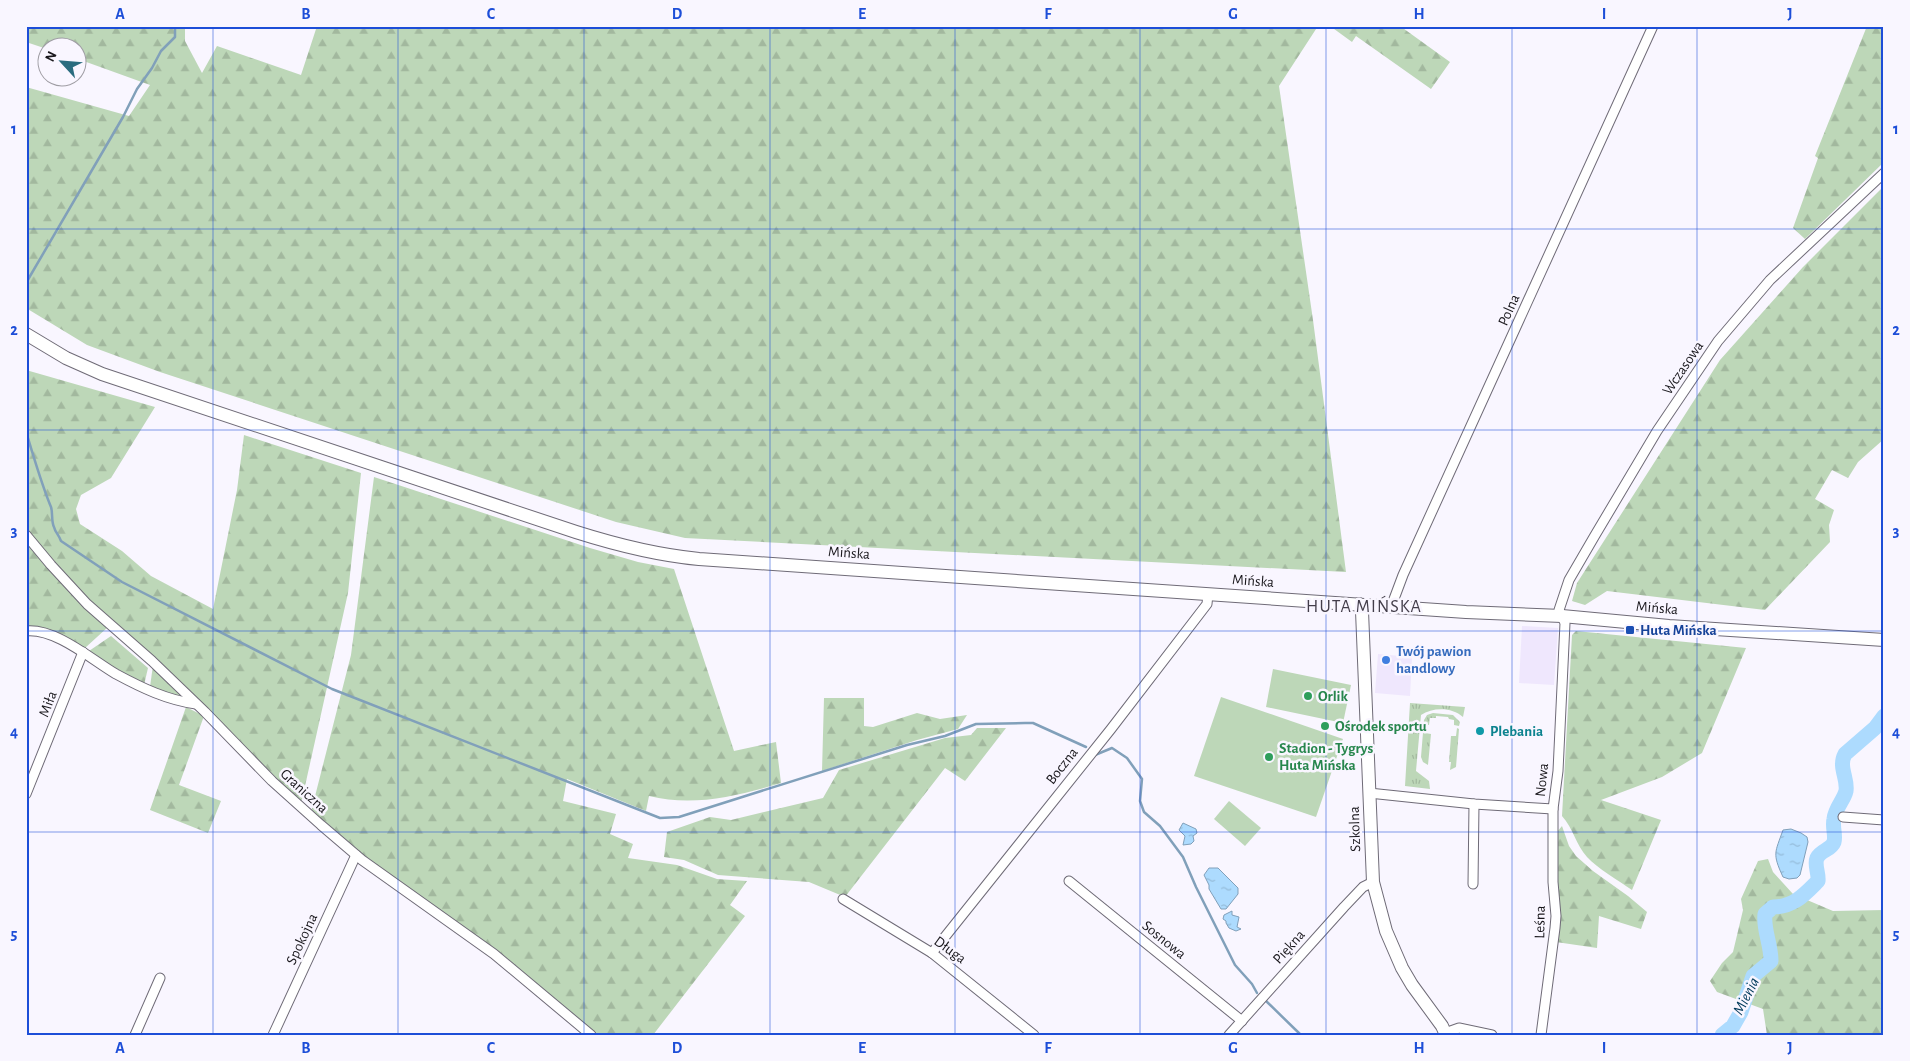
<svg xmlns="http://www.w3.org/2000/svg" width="1910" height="1061" viewBox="0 0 1910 1061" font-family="'Alegreya Sans',sans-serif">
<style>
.built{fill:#efe7fd}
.grass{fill:url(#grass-tufts)}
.forest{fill:url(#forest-firs)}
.garden{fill:#bdd7b8}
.water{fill:url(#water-ripples);stroke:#81a0ba}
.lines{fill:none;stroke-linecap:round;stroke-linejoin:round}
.stream{stroke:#81a0ba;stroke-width:2.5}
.river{stroke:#addbfe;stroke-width:15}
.street-casing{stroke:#6f6b77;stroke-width:11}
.secondary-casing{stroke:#6f6b77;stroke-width:14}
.street{stroke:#fff;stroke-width:9}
.secondary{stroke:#fff;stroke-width:12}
.grid{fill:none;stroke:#1d4ed8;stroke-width:1;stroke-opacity:0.55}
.transit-dot{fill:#1a4fb4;stroke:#f9f6ff;stroke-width:2}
.shop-dot{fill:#3f7fe0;stroke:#f9f6ff;stroke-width:2}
.leisure-dot{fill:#2e9e5b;stroke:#f9f6ff;stroke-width:2}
.culture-dot{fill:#0f9aa8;stroke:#f9f6ff;stroke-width:2}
.labels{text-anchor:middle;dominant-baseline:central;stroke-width:5;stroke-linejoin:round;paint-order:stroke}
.street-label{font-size:15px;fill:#19171c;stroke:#f9f6ff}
.transit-label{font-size:15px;font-weight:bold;fill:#164399;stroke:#f9f6ff;text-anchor:start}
.shop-label{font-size:15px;font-weight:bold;fill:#366cbe;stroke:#f9f6ff;text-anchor:start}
.leisure-label{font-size:15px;font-weight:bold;fill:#27864d;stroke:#f9f6ff;text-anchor:start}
.culture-label{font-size:15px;font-weight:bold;fill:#0d838f;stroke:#f9f6ff;text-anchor:start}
.water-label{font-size:16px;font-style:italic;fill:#003a5b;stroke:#f9f6ff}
.quarter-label{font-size:18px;letter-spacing:1px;fill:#433e4a;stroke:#f9f6ff}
.neatline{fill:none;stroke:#1d4ed8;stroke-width:2}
.grid-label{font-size:16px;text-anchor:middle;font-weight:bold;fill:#1d4ed8}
</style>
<defs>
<pattern id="grass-tufts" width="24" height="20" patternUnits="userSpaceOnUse" patternTransform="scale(1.25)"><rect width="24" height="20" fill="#bdd7b8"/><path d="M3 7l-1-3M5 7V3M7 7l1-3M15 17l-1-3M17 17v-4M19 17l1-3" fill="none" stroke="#a2b89e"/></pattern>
<pattern id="forest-firs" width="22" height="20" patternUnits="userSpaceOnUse" patternTransform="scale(1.25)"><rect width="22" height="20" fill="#bdd7b8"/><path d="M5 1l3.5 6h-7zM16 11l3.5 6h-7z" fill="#a2b89e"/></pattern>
<pattern id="water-ripples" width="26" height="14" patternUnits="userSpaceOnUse" patternTransform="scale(1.25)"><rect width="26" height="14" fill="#addbfe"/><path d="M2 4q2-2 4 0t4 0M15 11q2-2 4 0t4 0" fill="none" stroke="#94bbd9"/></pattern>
</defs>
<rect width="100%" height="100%" fill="#f9f6ff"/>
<g class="built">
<path d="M1522,626L1558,628L1554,685L1519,683Z"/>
<path d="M1378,654L1412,657L1410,696L1375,693Z"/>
</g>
<g class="grass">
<path d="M1410,703L1465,707L1463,717C1452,707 1433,707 1421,715L1416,771L1429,781L1430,789L1405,786Z"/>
<path d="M1433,713L1453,715L1460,722L1459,726L1454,725V720L1449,719L1448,717L1436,716V718H1430L1429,725H1426L1425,733L1431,734L1428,765L1423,762L1421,757L1424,720L1427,715Z"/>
<path d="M1457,728L1459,729L1456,767L1450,770L1451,762H1449L1451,736H1456Z"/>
</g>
<g class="forest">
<path d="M26,26H185V41L202,73L217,46L301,75L317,26H1318L1279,86L1313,320L1346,572L685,538L616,522L160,372L87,345L26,308V87L129,116L150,85L78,59V48H48L47,49L26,42Z"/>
<path d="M1330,26H1400L1450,62L1431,89L1356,36L1352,42Z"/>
<path d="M1867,26H1884V162L1805,239L1793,228L1818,158L1815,156Z"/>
<path d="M1884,186V439L1858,462L1848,478L1832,470L1815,499L1834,510L1829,525L1830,542L1765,610L1607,591L1585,605L1572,601L1577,583L1720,360L1803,267Z"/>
<path d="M26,370L155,407L111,478L81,495L76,509L80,524L122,551L151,576L213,609L237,490L244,435L361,473L348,593L301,804L116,627L73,584L26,530Z"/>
<path d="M374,477L590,548L638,562L674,569L734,751L776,742L781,783C737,796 694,807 649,796L646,811L567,779L563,801L616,814L610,834L633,844L628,858L677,865L717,879L747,881L730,905L745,916L653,1035H597L493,948L360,853L311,812L351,655Z"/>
<path d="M26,538L108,627L85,648L61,637L26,628Z"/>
<path d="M1576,631L1746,648L1702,753L1662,777L1601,800L1661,820L1632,890C1619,881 1597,868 1587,857C1576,845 1573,828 1562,816L1572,635Z"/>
<path d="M111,636L148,668L144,685L127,678L89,651Z"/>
<path d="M153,665L184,697L182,700L150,687Z"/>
<path d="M824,698H864V726L873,727L917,713L940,719L967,715L958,729L917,740L822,771Z"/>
<path d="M186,707L204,716L179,785L221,801L208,833L150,810Z"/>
<path d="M977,728H1006L965,781L945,768L845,897L809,882L718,875L684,860L664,857L667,832L710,817L731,820L823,798L839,770L945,738L971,735Z"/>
<path d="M1562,826L1569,846L1576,856L1593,871L1628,896L1647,912L1641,929L1599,916L1597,948L1556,942L1557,879L1555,838L1557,832Z"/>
<path d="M1768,859L1773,872L1793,894L1833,911L1884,910V1035H1767L1763,1009L1717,992L1710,981L1722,963L1733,952L1743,910L1741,899L1758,861Z"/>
</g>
<g class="garden">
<path d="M1273,669L1351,685L1343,723L1266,707Z"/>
<path d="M1221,697L1343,739L1316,817L1194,776Z"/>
<path d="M1229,801L1261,828L1245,846L1214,819Z"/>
</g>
<g class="water">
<path d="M1183,823L1196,829L1197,833L1193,836L1194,841L1191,844L1183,845L1185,836L1179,830Z"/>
<path d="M1791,829L1801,833L1807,837L1808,842L1800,875L1797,878L1789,879L1783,877C1772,853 1775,853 1783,830Z"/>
<path d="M1209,868H1218L1238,888V894L1226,909H1221L1209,889V885L1204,875Z"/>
<path d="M1232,911V915L1239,917L1237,927L1241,929L1236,931L1229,928L1226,923V921L1223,919L1224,915Z"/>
</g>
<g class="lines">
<g class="stream">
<path d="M26,283L123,117L137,89L152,68L161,51L175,37V26"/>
<path d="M26,432C34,457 41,483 51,507C53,513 51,521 54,527C55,532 59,535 61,541L122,582L332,689L660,818L679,817L907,745L945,736L976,724L1025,723H1033L1086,747"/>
<path d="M1095,755L1112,748L1127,758L1142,779L1140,801L1144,812L1160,826L1183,857L1196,887L1235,965L1252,984L1257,993"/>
<path d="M1265,1000L1301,1035"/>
</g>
<path class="river" d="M1722,1035L1733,1026L1741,1012L1753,976L1771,961C1771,944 1763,929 1765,914L1773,907C1794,907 1805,894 1818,881C1819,873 1814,865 1817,858C1821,850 1831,850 1834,842C1836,835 1832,827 1834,819C1835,808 1844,800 1846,791C1848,778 1838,767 1845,754L1875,728L1884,716"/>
<defs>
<g id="street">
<path d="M26,535L51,565L87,604L152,661L205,712L272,781L321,825L362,860L494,954L591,1035"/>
<path d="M1391,607L1403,575L1653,26"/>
<path d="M26,631C56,628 92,660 116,674C142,688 167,700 196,704"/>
<path d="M1369,793L1474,804L1553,809L1558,771L1565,623L1559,610L1569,580L1594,537L1657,431L1718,341L1770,280L1884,173"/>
<path d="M26,794L83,652"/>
<path d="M1843,817L1884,820"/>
<path d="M1069,881L1242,1021"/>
<path d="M1473,884L1474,804"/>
<path d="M843,899L932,953L1034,1035"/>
<path d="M932,953L1111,729L1207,604L1208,594"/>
<path d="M1445,1033L1459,1028L1492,1035"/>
<path d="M135,1035L160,978"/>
<path d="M273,1035L356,855"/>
<path d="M1229,1035L1344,907L1363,887L1373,882"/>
<path d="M1541,1035L1555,928L1556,916L1553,882V809"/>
</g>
<g id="secondary">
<path d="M26,334L66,358L102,374L576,532C617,545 657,555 699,559L1466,612L1562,616L1669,626L1884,640"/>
<path d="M1359,604L1362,611L1373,882L1386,931L1402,968L1412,985L1442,1026L1446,1035"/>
</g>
</defs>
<use href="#street" class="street-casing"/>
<use href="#secondary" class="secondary-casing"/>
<use href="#street" class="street"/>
<use href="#secondary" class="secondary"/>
</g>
<path class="grid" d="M213,26V1035M398,26V1035M584,26V1035M770,26V1035M955,26V1035M1140,26V1035M1326,26V1035M1512,26V1035M1697,26V1035M26,229H1884M26,430H1884M26,631H1884M26,832H1884"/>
<rect class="transit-dot" x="1625" y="625" width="10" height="10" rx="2.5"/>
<circle class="shop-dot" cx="1386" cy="660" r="5"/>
<g class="leisure-dot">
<circle cx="1308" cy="696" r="5"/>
<circle cx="1325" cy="726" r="5"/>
<circle cx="1269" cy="757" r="5"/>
</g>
<circle class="culture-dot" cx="1480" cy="731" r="5"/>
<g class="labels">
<g class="street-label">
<text transform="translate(1509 310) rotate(-66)">Polna</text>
<text transform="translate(1683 368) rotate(-56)">Wczasowa</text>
<text transform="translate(849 553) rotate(4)">Mińska</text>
<text transform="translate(1253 581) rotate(4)">Mińska</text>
<text transform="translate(1657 608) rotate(5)">Mińska</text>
<text transform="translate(48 704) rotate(-69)">Miła</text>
<text transform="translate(1062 766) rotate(-52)">Boczna</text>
<text transform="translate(1542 780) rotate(-84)">Nowa</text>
<text transform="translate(304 791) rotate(42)">Graniczna</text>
<text transform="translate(1355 829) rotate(-92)">Szkolna</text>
<text transform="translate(1540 922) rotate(-89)">Leśna</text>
<text transform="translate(302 939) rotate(-65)">Spokojna</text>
<text transform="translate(1164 940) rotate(39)">Sosnowa</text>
<text transform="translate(1289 947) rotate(-48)">Piękna</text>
<text transform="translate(950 950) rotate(36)">Długa</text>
</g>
<g class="transit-label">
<text x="1640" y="630">Huta Mińska</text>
</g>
<g class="shop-label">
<text x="1396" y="651">Twój pawion<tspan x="1396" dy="17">handlowy</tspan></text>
</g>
<g class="leisure-label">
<text x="1318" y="696">Orlik</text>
<text x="1335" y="726">Ośrodek sportu</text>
<text x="1279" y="748">Stadion - Tygrys<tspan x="1279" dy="17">Huta Mińska</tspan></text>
</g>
<g class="culture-label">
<text x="1490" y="731">Plebania</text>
</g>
<g class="water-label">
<text transform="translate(1746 996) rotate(-63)">Mienia</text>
</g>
<g class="quarter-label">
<text x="1364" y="607">HUTA MIŃSKA</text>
</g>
</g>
<rect width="1910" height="1061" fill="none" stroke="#f9f6ff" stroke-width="55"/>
<g transform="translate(62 62) rotate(296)"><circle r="24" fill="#f9f6ff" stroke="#9f9da4"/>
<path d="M0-4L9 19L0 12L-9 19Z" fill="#2a6c7f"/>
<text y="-8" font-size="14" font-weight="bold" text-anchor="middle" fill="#19171c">N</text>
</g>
<rect x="28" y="28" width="1854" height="1006" class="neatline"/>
<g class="grid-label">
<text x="120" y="19">A</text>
<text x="306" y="19">B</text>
<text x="491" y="19">C</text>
<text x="677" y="19">D</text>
<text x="862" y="19">E</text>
<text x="1048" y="19">F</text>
<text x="1233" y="19">G</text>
<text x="1419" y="19">H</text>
<text x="1604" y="19">I</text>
<text x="1790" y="19">J</text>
<text x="14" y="134">1</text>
<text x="1896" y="134">1</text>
<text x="14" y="335">2</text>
<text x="1896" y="335">2</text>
<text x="14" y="536">3</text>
<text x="1896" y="536">3</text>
<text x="14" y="737">4</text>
<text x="1896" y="737">4</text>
<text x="14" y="939">5</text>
<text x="1896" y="939">5</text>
<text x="120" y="1053">A</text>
<text x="306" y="1053">B</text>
<text x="491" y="1053">C</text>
<text x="677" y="1053">D</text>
<text x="862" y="1053">E</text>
<text x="1048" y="1053">F</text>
<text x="1233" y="1053">G</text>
<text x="1419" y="1053">H</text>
<text x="1604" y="1053">I</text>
<text x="1790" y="1053">J</text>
</g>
</svg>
